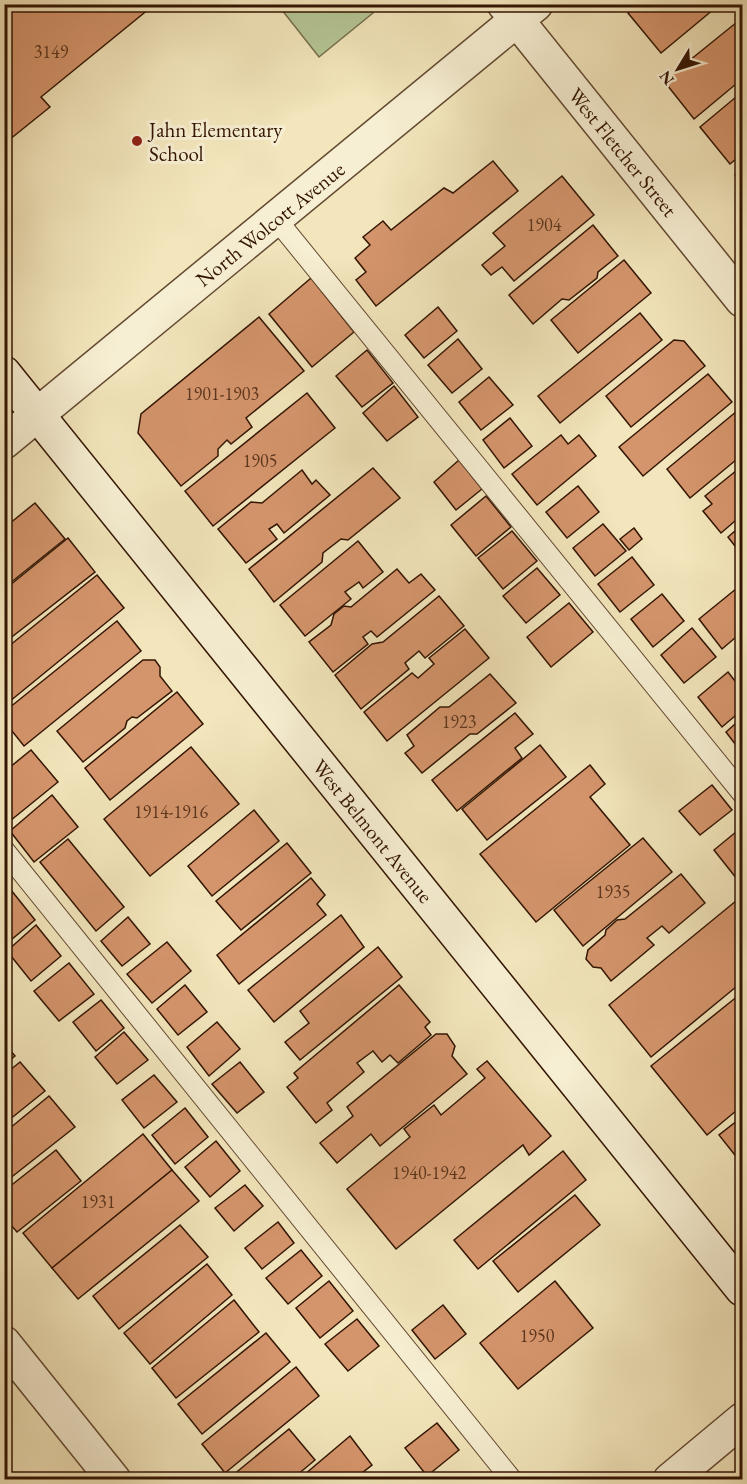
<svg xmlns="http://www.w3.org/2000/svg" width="747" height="1484" viewBox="0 0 747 1484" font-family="'EB Garamond',serif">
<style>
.green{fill:#b5c695;stroke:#746e4c;stroke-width:1.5}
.building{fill:#d5956c;stroke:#331503;stroke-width:1.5}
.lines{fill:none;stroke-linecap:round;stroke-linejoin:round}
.service-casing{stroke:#634931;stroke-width:22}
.minor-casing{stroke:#634931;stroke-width:36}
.tertiary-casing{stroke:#634931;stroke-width:36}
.secondary-casing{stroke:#331503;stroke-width:36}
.service{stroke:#f7efd3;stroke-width:20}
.minor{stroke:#f7efd3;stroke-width:33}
.tertiary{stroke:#f7efd3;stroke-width:33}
.secondary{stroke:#f7efd3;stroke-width:33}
.poi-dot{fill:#8f2418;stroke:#f7efd3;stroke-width:2}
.labels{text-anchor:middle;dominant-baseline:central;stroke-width:6;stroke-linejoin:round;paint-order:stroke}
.number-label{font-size:18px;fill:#5c351d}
.poi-label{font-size:21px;fill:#331503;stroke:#f7efd3;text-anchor:start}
.street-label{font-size:21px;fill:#331503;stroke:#f7efd3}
</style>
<rect width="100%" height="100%" fill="#f3e6bc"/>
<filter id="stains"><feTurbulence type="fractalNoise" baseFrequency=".00333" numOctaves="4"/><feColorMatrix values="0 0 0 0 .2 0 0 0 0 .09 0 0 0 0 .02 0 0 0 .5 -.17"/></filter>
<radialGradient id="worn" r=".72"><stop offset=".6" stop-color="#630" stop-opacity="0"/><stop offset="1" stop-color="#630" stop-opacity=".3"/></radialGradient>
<path class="green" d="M278,5H366L373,13L319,57Z"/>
<g class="building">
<path d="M4,4H155L41,97L50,107L4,144Z"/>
<path d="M639,4H720L661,53L628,13Z"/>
<path d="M742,18V79L694,119L664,81Z"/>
<path d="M742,92V154L730,164L700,127Z"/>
<path d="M493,161L518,191L376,306L356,280L366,272L355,258L370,245L363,237L383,221L391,230L444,188L453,193Z"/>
<path d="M742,168V184L735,175Z"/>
<path d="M562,176L594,215L514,281L502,267L491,275L482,265L505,246L493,233Z"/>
<path d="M593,225L618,256L598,272L597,278L569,300L562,299L533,324L509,295Z"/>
<path d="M624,260L651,293L578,353L551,320Z"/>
<path d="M311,278L354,332L312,367L269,314Z"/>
<path d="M438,307L457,331L424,358L405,335Z"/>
<path d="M640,313L662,340L560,423L538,396Z"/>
<path d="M259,317L304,371L246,418L252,427L231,444L227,440L218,449V456L181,486L138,433L141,414Z"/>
<path d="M458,339L482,369L452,393L428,365Z"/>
<path d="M674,340L684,341L705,366L631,427L606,396Z"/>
<path d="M367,350L393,383L362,407L336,376Z"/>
<path d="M708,374L732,402L643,476L619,447Z"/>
<path d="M489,377L513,405L481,430L459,402Z"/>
<path d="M394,386L418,417L387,441L363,413Z"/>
<path d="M307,393L335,428L213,526L185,491Z"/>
<path d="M737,411L742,418V455L690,498L667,469Z"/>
<path d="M510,418L532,446L504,468L483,440Z"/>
<path d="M561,435L568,444L579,435L596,456L537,505L512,474Z"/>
<path d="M459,460L482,489L456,510L434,482Z"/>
<path d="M742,466V515L721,533L703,511L712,504L705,496Z"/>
<path d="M373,468L400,498L348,540L341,539L323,553L322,562L274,602L249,569Z"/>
<path d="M302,470L312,484L316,480L330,495L284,533L277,524L269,529L277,539L246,563L218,529L251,502L262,503Z"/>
<path d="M578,486L599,512L567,538L546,512Z"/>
<path d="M486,496L511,527L476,556L451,525Z"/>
<path d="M35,503L65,539L4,588V528Z"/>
<path d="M603,524L626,551L595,576L573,548Z"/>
<path d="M742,525V555L728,537Z"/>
<path d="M634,528L642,539L629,550L620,539Z"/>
<path d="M512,531L537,561L503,589L478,558Z"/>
<path d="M68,538L95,572L4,643V590Z"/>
<path d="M358,541L383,572L363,588L359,582L345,592L351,599L305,636L280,605Z"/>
<path d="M632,557L654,585L620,612L598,584Z"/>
<path d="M537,568L560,595L526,623L503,596Z"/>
<path d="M397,569L409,583L421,574L435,590L377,637L371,631L363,637L368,644L333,672L309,642L331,625L334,614L344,606L351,607Z"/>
<path d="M97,575L124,608L4,706V650Z"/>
<path d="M742,584V632L722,649L699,619Z"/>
<path d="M662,594L684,621L653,647L631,619Z"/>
<path d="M439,596L464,626L425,658L419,651L405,663L409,669L361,709L335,675L372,644L383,642Z"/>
<path d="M569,603L593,632L551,667L527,637Z"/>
<path d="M117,621L141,651L24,746L4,721V712Z"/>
<path d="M692,628L716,657L684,683L661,655Z"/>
<path d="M465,629L489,658L387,741L364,712L412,673L418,678L434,664L429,658Z"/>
<path d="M143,660H155L160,667V676L172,691L137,718L132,717L127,721L125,728L83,762L57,731Z"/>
<path d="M728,672L742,690V710L722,727L698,697Z"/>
<path d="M490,674L516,703L477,734H470L422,773L405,753L414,746L407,735L440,707H449Z"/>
<path d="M177,692L203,724L110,800L85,768Z"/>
<path d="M515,713L533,734L515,748L522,758L457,811L432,780Z"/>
<path d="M742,718V753L726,732Z"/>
<path d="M540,745L566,777L487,840L462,809Z"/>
<path d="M191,747L239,804L150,876L104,819Z"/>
<path d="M31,750L58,782L5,825L4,772Z"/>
<path d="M590,765L605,784L590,797L630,845L536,922L480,854Z"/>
<path d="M712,785L732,810L700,835L679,811Z"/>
<path d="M52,795L78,827L34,862L10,831Z"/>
<path d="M254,810L279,841L212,896L188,866Z"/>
<path d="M742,827V874L737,879L714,850Z"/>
<path d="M643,838L672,872L583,946L554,910Z"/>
<path d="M68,839L124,907L96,931L40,862Z"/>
<path d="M287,843L311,873L241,930L216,901Z"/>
<path d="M681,874L705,903L669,933L662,926L647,938L654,945L611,981L601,968L593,967L586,959L588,950L605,935L606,930L617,920L625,919Z"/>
<path d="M311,878L325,895L317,904L326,915L239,984L217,955Z"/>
<path d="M11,890L35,920L6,944L4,943V896Z"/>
<path d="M742,896V982L651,1057L609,1005Z"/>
<path d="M341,915L364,947L274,1022L248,990Z"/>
<path d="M128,917L150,944L122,966L101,941Z"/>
<path d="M36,925L61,956L31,981L7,951Z"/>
<path d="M167,942L191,971L152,1003L127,974Z"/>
<path d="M378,947L402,977L300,1060L285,1042L309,1023L300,1011Z"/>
<path d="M69,963L94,994L59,1021L34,991Z"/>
<path d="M185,985L207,1012L178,1035L157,1009Z"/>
<path d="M399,985L430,1022L425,1027L431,1035L398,1063L390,1055L382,1062L373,1051L357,1063L364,1072L327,1103L332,1110L316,1123L287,1087L298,1078L294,1073Z"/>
<path d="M739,995L742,1000V1106L707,1135L651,1066Z"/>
<path d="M101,1000L124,1028L96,1051L73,1022Z"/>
<path d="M217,1022L240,1049L209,1076L187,1047Z"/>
<path d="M124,1032L148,1060L117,1084L95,1057Z"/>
<path d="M436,1034H447L455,1046L452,1056L467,1074L380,1146L371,1134L337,1163L320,1143L353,1116L347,1107Z"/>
<path d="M4,1043L15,1056L4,1065Z"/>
<path d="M487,1061L551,1136L529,1155L523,1145L396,1249L347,1189L410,1137L404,1129L434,1105L441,1115L485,1078L477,1069Z"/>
<path d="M20,1062L45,1091L4,1124V1075Z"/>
<path d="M240,1062L264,1092L237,1113L212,1084Z"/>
<path d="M154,1075L177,1102L144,1128L122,1100Z"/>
<path d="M49,1096L75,1127L4,1183V1133Z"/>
<path d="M185,1108L208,1137L175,1164L152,1135Z"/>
<path d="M742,1117V1164L719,1135Z"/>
<path d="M143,1134L172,1170L52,1268L23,1233Z"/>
<path d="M216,1141L240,1171L210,1197L185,1167Z"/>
<path d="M56,1150L81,1181L17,1232L4,1217V1191Z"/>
<path d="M563,1151L586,1180L478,1269L454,1240Z"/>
<path d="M172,1170L199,1201L78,1299L52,1268Z"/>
<path d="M245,1185L263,1206L234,1231L215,1208Z"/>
<path d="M575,1195L600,1225L518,1292L493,1261Z"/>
<path d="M278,1222L294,1243L262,1269L245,1248Z"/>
<path d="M180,1225L208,1257L119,1329L93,1296Z"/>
<path d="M301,1250L322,1276L288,1304L266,1278Z"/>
<path d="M207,1264L232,1295L150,1364L124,1333Z"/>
<path d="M329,1281L353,1311L320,1338L296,1308Z"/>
<path d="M555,1281L593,1328L518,1389L480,1343Z"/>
<path d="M234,1300L259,1332L176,1398L152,1368Z"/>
<path d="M443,1305L466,1334L435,1359L412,1330Z"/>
<path d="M357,1319L379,1346L348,1371L325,1344Z"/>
<path d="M266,1333L290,1362L202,1434L178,1404Z"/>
<path d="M296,1367L319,1396L225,1473L202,1444Z"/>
<path d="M437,1423L459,1450L427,1476L405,1448Z"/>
<path d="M289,1429L315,1460L291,1480H227Z"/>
<path d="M350,1436L372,1465L353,1480H298Z"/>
</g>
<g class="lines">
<defs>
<g id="service">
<path d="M276,219L742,793"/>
<path d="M4,850L512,1480"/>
</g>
<g id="minor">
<path d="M504,4L742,300"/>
<path d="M4,442L536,4"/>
<path d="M4,1343L114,1480"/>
</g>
<path id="tertiary" d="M670,1480L742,1420"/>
<path id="secondary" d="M4,373L742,1289"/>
</defs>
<use href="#service" class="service-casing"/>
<use href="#minor" class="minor-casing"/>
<use href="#tertiary" class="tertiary-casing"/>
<use href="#secondary" class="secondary-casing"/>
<use href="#service" class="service"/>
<use href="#minor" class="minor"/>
<use href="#tertiary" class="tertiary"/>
<use href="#secondary" class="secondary"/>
</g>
<circle class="poi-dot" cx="137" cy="141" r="6"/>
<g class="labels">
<g class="number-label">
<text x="51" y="51">3149</text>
<text x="544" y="224">1904</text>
<text x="222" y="393">1901-1903</text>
<text x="260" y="460">1905</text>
<text x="459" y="721">1923</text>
<text x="171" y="811">1914-1916</text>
<text x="613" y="891">1935</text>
<text x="429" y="1172">1940-1942</text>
<text x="98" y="1201">1931</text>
<text x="537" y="1335">1950</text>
</g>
<g class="poi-label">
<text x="149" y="129">Jahn Elementary<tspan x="149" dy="24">School</tspan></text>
</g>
<g class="street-label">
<text transform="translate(623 152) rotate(51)">West Fletcher Street</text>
<text transform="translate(270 224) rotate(-39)">North Wolcott Avenue</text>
<text transform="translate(373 831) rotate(51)">West Belmont Avenue</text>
</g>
</g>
<rect width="747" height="1484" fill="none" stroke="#f3e6bc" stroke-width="24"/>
<rect x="6" y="6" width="735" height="1472" fill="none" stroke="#331503" stroke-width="3"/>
<rect x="12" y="12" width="723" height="1460" fill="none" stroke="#331503" stroke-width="1.5"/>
<g transform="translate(678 69) rotate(232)" stroke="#f7efd3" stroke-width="4.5" paint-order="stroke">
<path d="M0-4.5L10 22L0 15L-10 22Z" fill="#331503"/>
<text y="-9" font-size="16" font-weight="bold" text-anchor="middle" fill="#331503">N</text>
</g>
<rect width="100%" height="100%" filter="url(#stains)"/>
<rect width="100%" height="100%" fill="url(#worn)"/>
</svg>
